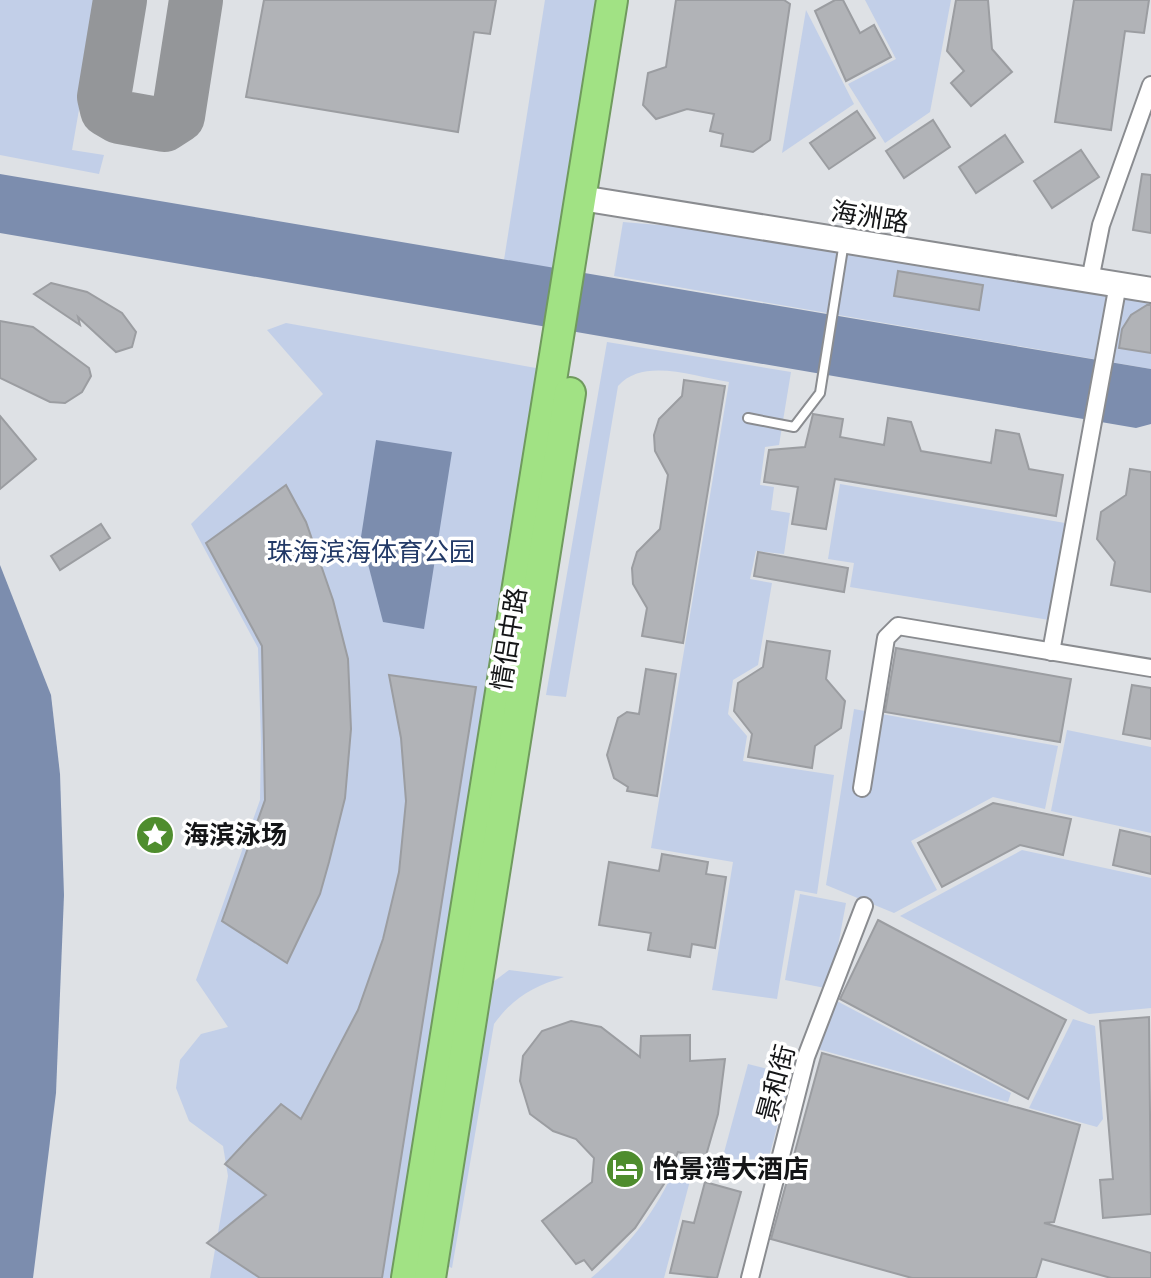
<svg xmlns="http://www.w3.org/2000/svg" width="1151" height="1278" viewBox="0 0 1151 1278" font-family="'Work Sans','Noto Sans SC',sans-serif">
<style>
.green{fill:#c2cfe8}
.water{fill:#7c8dae}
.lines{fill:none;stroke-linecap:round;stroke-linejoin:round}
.taxiway{stroke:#949699;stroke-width:54}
.building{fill:#b1b3b7;stroke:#9b9da1;stroke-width:2}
.lane-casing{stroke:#8a8c90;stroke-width:12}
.street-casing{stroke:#8a8c90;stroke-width:20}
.secondary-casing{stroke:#8a8c90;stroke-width:28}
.highway-casing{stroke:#709a5e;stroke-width:34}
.lane{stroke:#fff;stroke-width:8}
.street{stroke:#fff;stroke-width:16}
.secondary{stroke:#fff;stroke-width:24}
.highway{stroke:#a1e284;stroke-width:30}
.labels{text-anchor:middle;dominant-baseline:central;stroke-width:7;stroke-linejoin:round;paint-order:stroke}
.street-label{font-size:26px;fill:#141517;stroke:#fff}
.park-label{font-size:26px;fill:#233a67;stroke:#fff}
.poi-label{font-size:26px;font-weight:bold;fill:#141517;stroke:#fff;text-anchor:start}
</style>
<rect width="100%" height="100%" fill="#dee1e5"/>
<g class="green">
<path d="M0,0H98L72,150L104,155L99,174L0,155Z"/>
<path d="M545,0H606L564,270L504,260Z"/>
<path d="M865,0H951L930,112L885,143L848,84L896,59Z"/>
<path d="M806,10L854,104L782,153Z"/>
<path d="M623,222L829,239L1151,290V369L614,276Z"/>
<path d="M286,323L547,370L401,1278H210L228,1176L223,1146L189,1121L176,1088L180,1060L201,1034L228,1027L196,980L260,800L261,741L258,648L191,524L323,394L267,330Z"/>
<path d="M607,342L791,372L779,445L765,447L760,485L774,487L771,510L790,513L784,554L756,551L750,579L772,583L758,665L733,680L728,714L747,736L743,761L834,775L817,894L795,890L777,999L712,990L733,862L651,848L729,382C694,377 644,357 618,386L566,697L546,695Z"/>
<path d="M840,484L1065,523L1049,620L850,587L854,563L828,559Z"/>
<path d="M854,709L1058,746L1045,809L993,797L911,841L937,890L894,913L826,885Z"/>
<path d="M1067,730L1151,747V833L1051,811Z"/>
<path d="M1022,850L1151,878V1008L1089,1014L900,916Z"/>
<path d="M800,894L846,903L830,989L785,980Z"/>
<path d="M509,970L564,977C532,987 514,997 494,1024L452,1268L447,1266L493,982Z"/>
<path d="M833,999L1011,1093L1008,1102L814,1048Z"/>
<path d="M1073,1019L1095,1026L1103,1119L1097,1127L1029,1108Z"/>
<path d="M748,1064L791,1075L765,1172L722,1160Z"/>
<path d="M679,1158L695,1162L664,1278H591C630,1246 661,1205 679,1158Z"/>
</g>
<g class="water">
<path d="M0,174L1151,369V424L1136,428L0,233Z"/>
<path d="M376,440L452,452L424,629L383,622L361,537Z"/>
<path d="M0,565L51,695L60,774L64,895L56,1093L33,1278H0Z"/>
</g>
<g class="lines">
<path class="taxiway" d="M120,0L104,97L107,110L119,117L164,125L178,116L196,0"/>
</g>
<g class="building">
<path d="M264,0H496L490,34L474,32L458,132L246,97Z"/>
<path d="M676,0H784L790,4L770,140L753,152L721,146L723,134L710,131L714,114L687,109L656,119L643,105L648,73L666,67Z"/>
<path d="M835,0H843L860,33L874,25L891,57L846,81L815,11Z"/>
<path d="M956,0H988L992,49L1012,72L971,106L951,83L964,71L947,51Z"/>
<path d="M1074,0H1149L1144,33L1125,31L1111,130L1055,122Z"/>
<path d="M857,111L875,138L829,169L810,143Z"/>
<path d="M933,120L950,147L904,178L886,151Z"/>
<path d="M1005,135L1023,162L976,193L959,167Z"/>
<path d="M1081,150L1099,177L1052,208L1034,181Z"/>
<path d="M1142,174L1151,175V233L1133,230Z"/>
<path d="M898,271L983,285L979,310L894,296Z"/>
<path d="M51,283L87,292L122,313L136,332L132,347L116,352L78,317L80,325L34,294Z"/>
<path d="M1147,305H1151V353L1119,348L1122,329L1131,315Z"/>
<path d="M0,321L33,327L89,368L91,376L82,392L65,403L50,402L0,378Z"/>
<path d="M684,380L725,386L683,643L642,636L647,608L633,584L632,568L637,552L660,529L668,475L655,451L654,435L659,419L682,396Z"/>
<path d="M813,414L843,419L840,437L884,445L888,418L911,422L921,451L991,463L996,430L1019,434L1029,469L1063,475L1056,516L835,479L826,529L792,524L798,487L764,482L769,450L805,447Z"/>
<path d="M0,416L36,459L0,489Z"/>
<path d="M1130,469L1151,472V592L1111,585L1115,562L1097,539L1101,512L1126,495Z"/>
<path d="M286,485L306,522L333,600L348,659L351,729L345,798L329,862L320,894L287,963L222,921L265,800L262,646L206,543Z"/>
<path d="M101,524L110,538L60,570L51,556Z"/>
<path d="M758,552L848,568L844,592L754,576Z"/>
<path d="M767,641L830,651L826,679L845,701L841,728L815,746L812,768L748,757L752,734L734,711L738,683L763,667Z"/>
<path d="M896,648L1071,679L1060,742L885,712Z"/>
<path d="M646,669L676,674L657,796L627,791L628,787L614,778L607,755L618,718L627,712L639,714Z"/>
<path d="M389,675L476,687L382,1278H260L207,1243L266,1195L225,1164L281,1104L301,1119L358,1010L383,939L399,872L406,801L401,738Z"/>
<path d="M1132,685L1151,688V739L1123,734Z"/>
<path d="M993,803L1071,819L1063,855L1020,845L942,887L918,843Z"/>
<path d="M1120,830L1151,837V874L1113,865Z"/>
<path d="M662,854L708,862L706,874L726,877L715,948L692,944L690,957L648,950L651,933L599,925L609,862L659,871Z"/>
<path d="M878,920L1066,1020L1028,1099L840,999Z"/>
<path d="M1149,1017L1151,1214L1103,1218L1100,1180L1113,1179L1100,1021Z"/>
<path d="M571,1021L601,1027L640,1057L641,1036L690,1035V1061L725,1059L718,1114L705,1159L678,1152L664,1184L635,1228L592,1270L584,1260L576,1264L542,1221L592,1182L594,1158L576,1139L553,1131L530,1114L520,1081L523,1056L542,1031Z"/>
<path d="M822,1053L1080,1125L1054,1222L1044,1223L1151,1253V1278H1111L1042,1259L1036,1278H912L771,1239Z"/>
<path d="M705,1182L741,1192L717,1278L670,1273L683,1221L694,1223Z"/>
</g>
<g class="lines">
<defs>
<path id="lane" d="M748,418L794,427L820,393L844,242"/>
<g id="street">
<path d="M1090,280L1101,225L1151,85"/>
<path d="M1051,652L1118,284"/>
<path d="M862,788L886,638L898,626L1151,668"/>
<path d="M750,1278L806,1057L864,906"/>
</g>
<path id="secondary" d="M581,198L1151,290"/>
<g id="highway">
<path d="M407,1278L612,0"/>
<path d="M430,1278L570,393"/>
</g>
</defs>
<use href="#lane" class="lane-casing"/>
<use href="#street" class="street-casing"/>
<use href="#secondary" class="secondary-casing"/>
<use href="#highway" class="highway-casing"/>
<use href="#lane" class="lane"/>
<use href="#street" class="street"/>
<use href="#secondary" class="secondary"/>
<use href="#highway" class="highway"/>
</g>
<defs>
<symbol id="sight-disc" viewBox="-11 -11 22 22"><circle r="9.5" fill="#4f8d2e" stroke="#fff"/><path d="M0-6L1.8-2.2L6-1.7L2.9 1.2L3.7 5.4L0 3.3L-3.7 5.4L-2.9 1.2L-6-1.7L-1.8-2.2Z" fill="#fff"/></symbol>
<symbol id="hotel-disc" viewBox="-11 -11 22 22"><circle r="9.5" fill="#4f8d2e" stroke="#fff"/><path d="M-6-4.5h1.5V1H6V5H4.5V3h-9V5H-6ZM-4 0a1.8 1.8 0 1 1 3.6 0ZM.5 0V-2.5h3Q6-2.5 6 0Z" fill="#fff"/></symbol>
</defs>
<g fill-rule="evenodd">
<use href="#sight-disc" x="133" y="813" width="44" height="44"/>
<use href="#hotel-disc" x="603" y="1147" width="44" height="44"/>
</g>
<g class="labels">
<g class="street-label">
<text transform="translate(870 217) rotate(9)">海洲路</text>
<text transform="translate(509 639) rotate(-81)">情侣中路</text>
<text transform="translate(776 1083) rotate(-75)">景和街</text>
</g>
<g class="park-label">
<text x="371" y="552">珠海滨海体育公园</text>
</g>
<g class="poi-label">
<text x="183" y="835">海滨泳场</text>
<text x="653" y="1169">怡景湾大酒店</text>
</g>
</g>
</svg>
